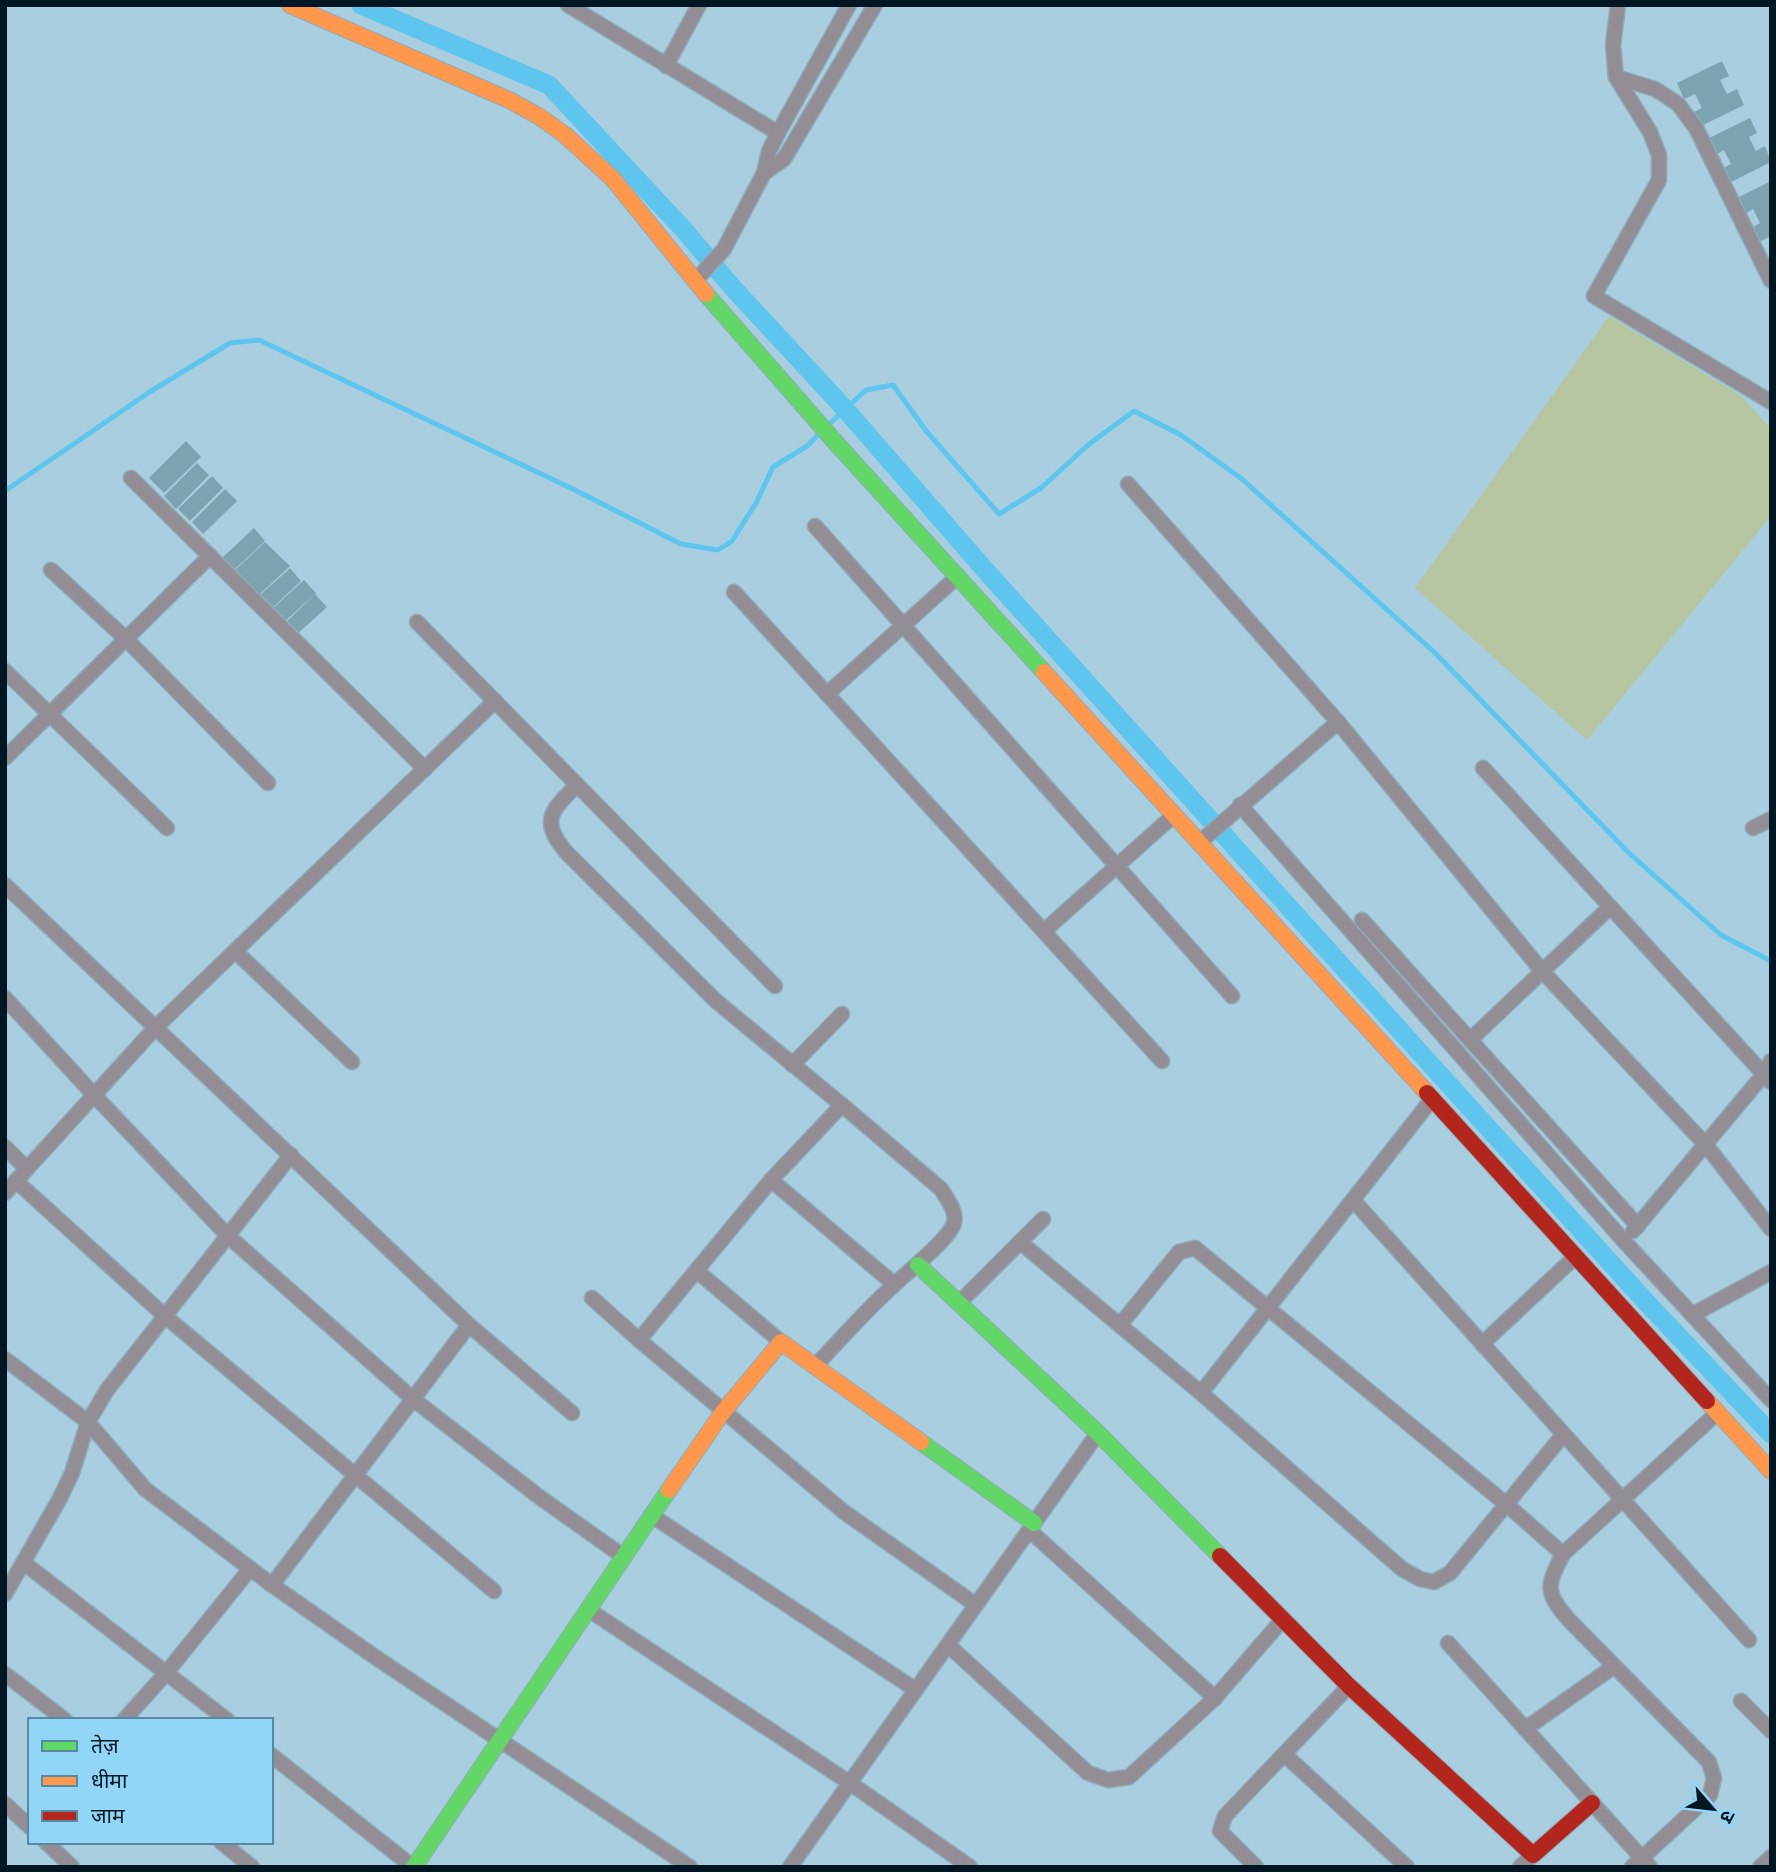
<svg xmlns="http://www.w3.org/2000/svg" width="1776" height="1872" font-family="Figtree,'Noto Sans Devanagari',sans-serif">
	<rect width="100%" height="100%" fill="#a8cee0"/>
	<path fill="#b5c6a0" d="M1609,316L1740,395L1771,429V516L1587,740L1415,588Z"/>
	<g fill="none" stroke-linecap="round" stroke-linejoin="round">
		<g stroke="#5ec5ef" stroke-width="5">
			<path d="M828,425L866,390L893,385L927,432L999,514L1041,488L1088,445L1134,411L1181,435L1242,479L1434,652L1629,853L1721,935L1771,961"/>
			<path d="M5,491L148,393L230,343L259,340L575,490L681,544L718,550L732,541L756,503L773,467L807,446L821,432"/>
		</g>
		<path stroke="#5ec5ef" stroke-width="19" d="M361,5L549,85L685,231L733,288L845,409L986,571L1442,1077L1647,1303L1771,1434"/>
	</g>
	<g fill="#7ba4b0">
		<path d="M1722,61L1729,76L1720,80L1727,94L1737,89L1744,105L1699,127L1692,113L1702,108L1695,94L1684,99L1677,83Z"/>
		<path d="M1750,118L1757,133L1749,137L1756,151L1765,146L1771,162L1727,184L1720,170L1731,164L1724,150L1713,156L1705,140Z"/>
		<path d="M1771,181V236L1757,243L1750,229L1760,223L1753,209L1743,215L1735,199Z"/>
		<path d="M186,441L201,457L164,493L149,478Z"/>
		<path d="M197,463L209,475L176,509L164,496Z"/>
		<path d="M212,476L223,488L190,521L178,509Z"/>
		<path d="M225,489L237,501L203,534L192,522Z"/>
		<path d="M254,528L265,541L234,570L222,558Z"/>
		<path d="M265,542L290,566L258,596L233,572Z"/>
		<path d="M290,568L301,581L270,610L258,597Z"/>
		<path d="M304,580L316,593L284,622L272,609Z"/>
		<path d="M315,594L327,607L295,636L284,624Z"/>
	</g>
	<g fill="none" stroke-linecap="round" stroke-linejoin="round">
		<defs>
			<g id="street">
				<path d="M568,5L778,133"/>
				<path d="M1618,5L1613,45L1616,77L1650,132L1659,155V180L1594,296L1771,402"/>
				<path d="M666,66L699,5"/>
				<path d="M1616,77L1655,89L1678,104L1696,128L1771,281"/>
				<path d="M764,173L784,159L875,5"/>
				<path d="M695,281L724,249L764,173L769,151L778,133L849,5"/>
				<path d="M131,478L425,769"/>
				<path d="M1128,484L1338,722L1542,971L1706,1145L1771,1229"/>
				<path d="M815,526L1232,996"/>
				<path d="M51,570L126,639L268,783"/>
				<path d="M734,592L1162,1061"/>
				<path d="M417,622L775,986"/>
				<path d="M5,671L167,828"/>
				<path d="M827,694L958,576"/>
				<path d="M5,758L210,556"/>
				<path d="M1483,768L1771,1082"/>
				<path d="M577,785C552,810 539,820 566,852L716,1001L842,1105"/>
				<path d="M1240,805L1623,1240L1771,1400"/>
				<path d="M1753,828L1771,819"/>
				<path d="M1200,842L1338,722"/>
				<path d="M5,885L469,1325"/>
				<path d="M1362,920L1638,1226"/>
				<path d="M1044,931L1174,815"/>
				<path d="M235,951L352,1062"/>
				<path d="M5,998L94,1095L228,1236L413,1399L538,1496L624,1557"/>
				<path d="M1470,1040L1609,908"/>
				<path d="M792,1065L842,1014"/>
				<path d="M5,1147L27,1169"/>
				<path d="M771,1180L894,1284"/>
				<path d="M16,1181L166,1317L494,1591"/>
				<path d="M5,1193L156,1027L495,701"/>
				<path d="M1353,1200L1749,1640"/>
				<path d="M1633,1231L1764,1074L1771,1061"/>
				<path d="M1020,1242L1201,1393L1402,1569L1420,1579L1434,1582L1450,1573L1563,1435"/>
				<path d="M697,1271L781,1342"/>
				<path d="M592,1298L639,1340L844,1512L976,1605"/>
				<path d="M959,1303L1043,1219"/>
				<path d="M1692,1315L1771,1272"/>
				<path d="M1120,1325L1179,1252L1195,1248L1506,1504L1563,1554"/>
				<path d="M639,1340L771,1180L842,1105L941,1189C947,1199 957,1211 954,1223C949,1240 907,1272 894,1285C866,1310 841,1339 815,1366"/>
				<path d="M1482,1344L1575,1257"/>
				<path d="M5,1359L88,1422L145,1489L272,1585L378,1659L690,1867"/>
				<path d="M1201,1393L1432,1099"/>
				<path d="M651,1515L916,1690"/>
				<path d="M1029,1530L1215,1698"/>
				<path d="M24,1563L227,1720"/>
				<path d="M272,1585L469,1325L572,1413"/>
				<path d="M5,1594L59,1500L72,1473L88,1422L107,1390L291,1155"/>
				<path d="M589,1610L850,1783L970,1867"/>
				<path d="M1448,1643L1650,1867"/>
				<path d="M948,1645L1088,1773L1108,1780L1129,1777L1215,1698L1283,1619"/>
				<path d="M5,1674L65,1720"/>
				<path d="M1741,1701L1771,1731"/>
				<path d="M124,1720L167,1672L250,1569"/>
				<path d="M1525,1729L1613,1667"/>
				<path d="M1284,1754L1407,1867"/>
				<path d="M271,1755L413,1867"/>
				<path d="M5,1804L30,1827"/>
				<path d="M46,1842L72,1867"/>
				<path d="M221,1842L252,1867"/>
				<path d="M790,1867L1098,1433"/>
				<path d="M1256,1867L1220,1831L1225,1816L1349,1686"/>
				<path d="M1520,1867L1533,1855"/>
				<path d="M1632,1867L1710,1795L1714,1778L1709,1762L1569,1620C1545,1592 1546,1587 1563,1554L1717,1413"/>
				<path d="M1760,1867L1771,1857"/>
			</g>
			<g id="fast">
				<path d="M706,294L836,443L1044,672"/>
				<path d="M918,1265L1098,1433L1220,1556"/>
				<path d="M921,1442L1034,1523"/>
				<path d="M414,1867L669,1490"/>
			</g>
			<g id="slow">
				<path d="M290,5L509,100L540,117L565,135L613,179L706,294"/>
				<path d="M1044,672L1427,1093"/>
				<path d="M1707,1401L1771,1471"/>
				<path d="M669,1490L723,1412L781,1342L921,1442"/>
			</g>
			<g id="jam">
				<path d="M1427,1093L1707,1401"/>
				<path d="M1220,1556L1349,1686L1533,1855L1592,1803"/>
			</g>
		</defs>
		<use href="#street" stroke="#8fabb9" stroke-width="17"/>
		<use href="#fast" stroke="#8fabb9" stroke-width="18"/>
		<use href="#slow" stroke="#8fabb9" stroke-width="18"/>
		<use href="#jam" stroke="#8fabb9" stroke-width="18"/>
		<use href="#street" stroke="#938d95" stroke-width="14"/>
		<use href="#fast" stroke="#63d668" stroke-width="16"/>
		<use href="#slow" stroke="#ff974d" stroke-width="16"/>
		<use href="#jam" stroke="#b3261e" stroke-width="16"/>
	</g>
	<rect width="1776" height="1872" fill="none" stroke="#001723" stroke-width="14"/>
	<rect x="28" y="1718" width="245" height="126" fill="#91d6f7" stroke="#578aa2" stroke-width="2"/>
	<rect x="42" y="1741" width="35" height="10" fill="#63d668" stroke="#578aa2" stroke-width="2"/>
	<text x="91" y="1753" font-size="21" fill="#001723">तेज़</text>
	<rect x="42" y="1776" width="35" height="10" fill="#ff974d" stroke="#578aa2" stroke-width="2"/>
	<text x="91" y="1788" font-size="21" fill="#001723">धीमा</text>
	<rect x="42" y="1811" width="35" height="10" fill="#b3261e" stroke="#578aa2" stroke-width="2"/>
	<text x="91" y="1823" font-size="21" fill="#001723">जाम</text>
	<g transform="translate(1713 1809) rotate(118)" stroke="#91d6f7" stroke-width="5" paint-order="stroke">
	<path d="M0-5L12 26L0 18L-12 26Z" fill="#001723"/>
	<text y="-10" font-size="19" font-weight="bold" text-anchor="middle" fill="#001723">उ</text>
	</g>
</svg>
